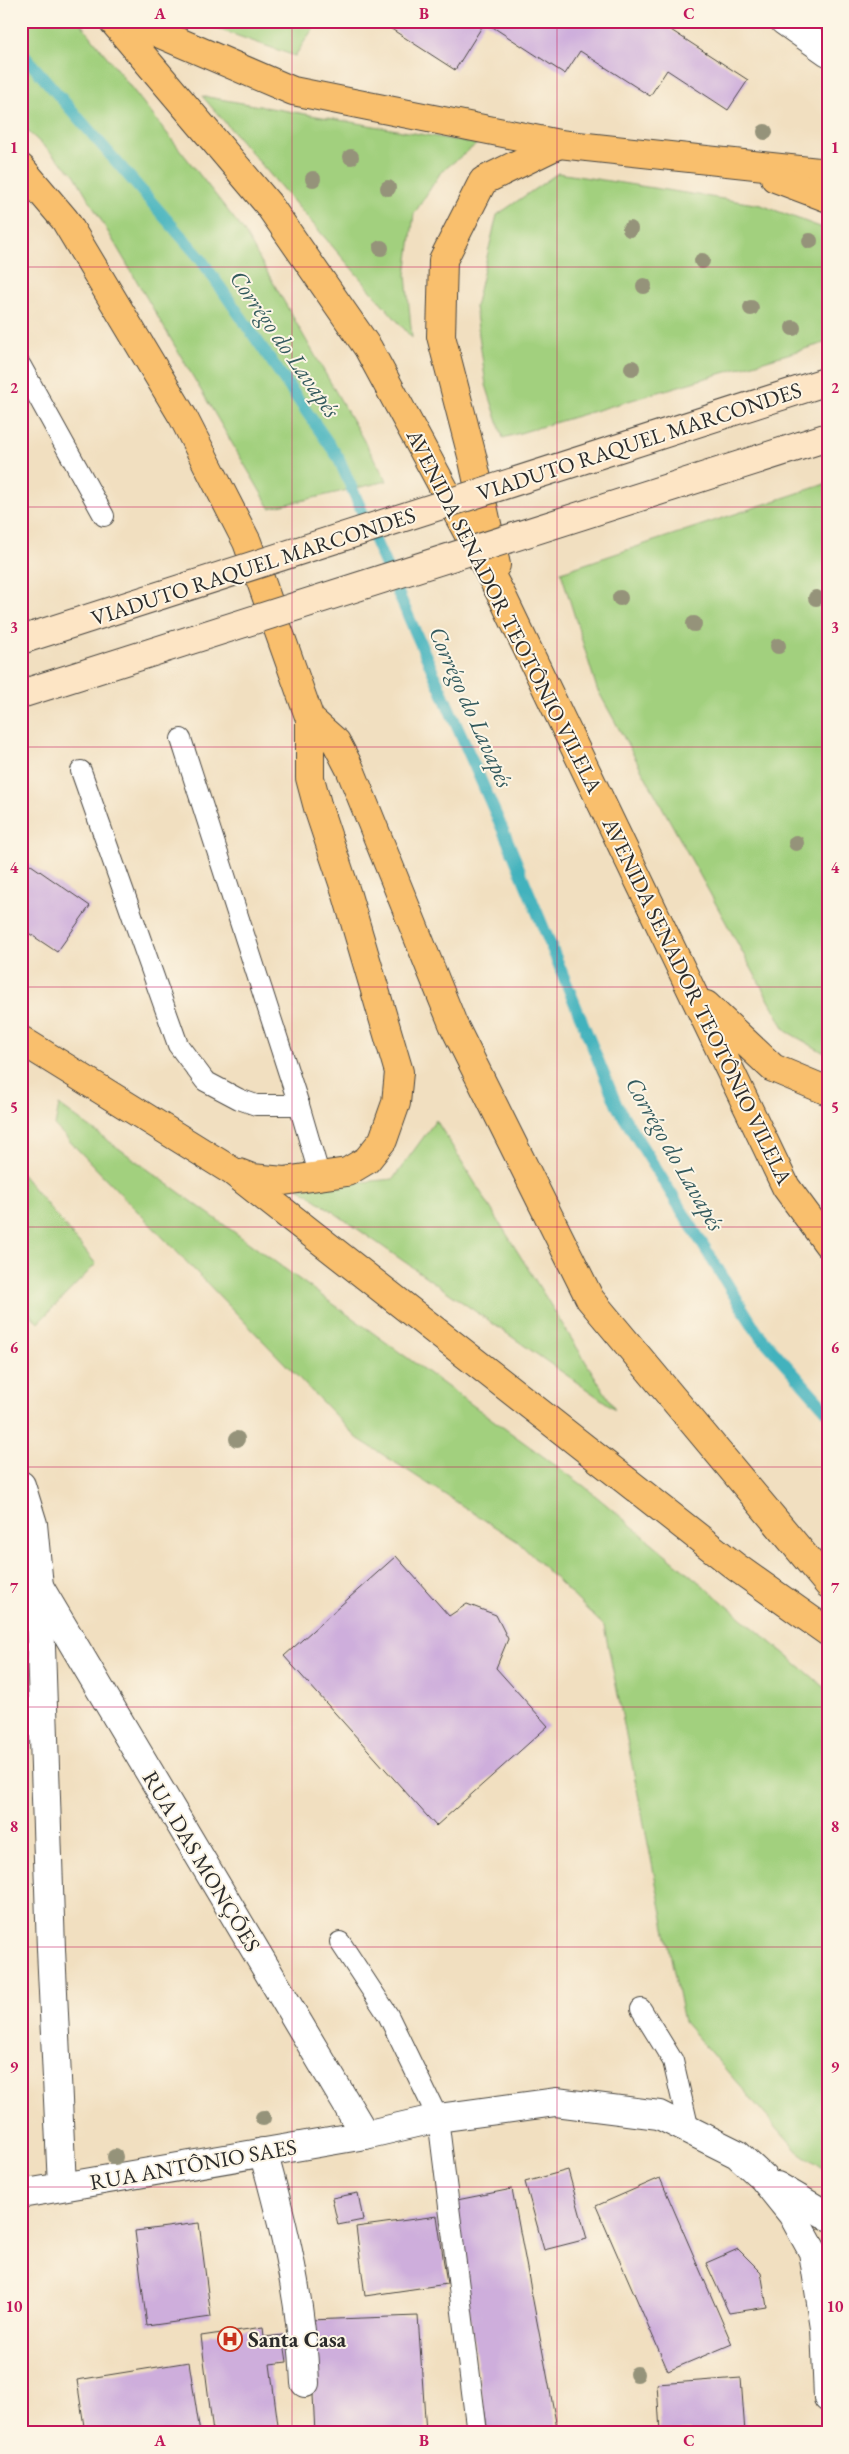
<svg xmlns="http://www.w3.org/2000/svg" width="849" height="2454" font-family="'EB Garamond',serif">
	<rect width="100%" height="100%" fill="#fcf5e5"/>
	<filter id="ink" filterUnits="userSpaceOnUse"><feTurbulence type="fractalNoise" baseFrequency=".02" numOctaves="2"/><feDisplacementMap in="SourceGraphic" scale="10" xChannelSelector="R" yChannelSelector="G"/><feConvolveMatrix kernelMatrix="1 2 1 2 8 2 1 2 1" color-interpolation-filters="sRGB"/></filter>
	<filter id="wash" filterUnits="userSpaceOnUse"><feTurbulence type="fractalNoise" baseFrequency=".0096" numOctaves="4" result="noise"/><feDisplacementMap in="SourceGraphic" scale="20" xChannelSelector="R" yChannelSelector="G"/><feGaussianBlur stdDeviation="1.12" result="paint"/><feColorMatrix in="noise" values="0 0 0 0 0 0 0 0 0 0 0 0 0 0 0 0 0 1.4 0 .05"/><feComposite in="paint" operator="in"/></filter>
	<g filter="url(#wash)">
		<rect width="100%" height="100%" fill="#f1dfc0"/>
		<g fill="#a2d07e" stroke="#667e54">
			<path d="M21,21H77L82,25L243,230L387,481L270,508L74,174L21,125Z"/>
			<path d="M195,21H318L295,56Z"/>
			<path d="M202,96L477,144L441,172L414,214L406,275L412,338Z"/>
			<path d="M558,173L761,205L828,230V342L503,438L486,385L475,307L497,215Z"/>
			<path d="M828,483V1055L786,1031L597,689L561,572Z"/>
			<path d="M59,1105L584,1486L828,1690V2172L795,2149L684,2022L604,1626L517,1541L357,1438L55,1126Z"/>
			<path d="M436,1120L615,1409L299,1188L393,1179Z"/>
			<path d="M21,1173L96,1264L38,1323L21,1303Z"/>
		</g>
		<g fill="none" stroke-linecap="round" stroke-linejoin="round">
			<path stroke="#43b2bd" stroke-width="12" d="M21,52L200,258L338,457L509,844L617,1106L757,1332L828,1412"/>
		</g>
		<g id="blocks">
			<g fill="#ceaedc">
				<path d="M379,21H657L748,80L728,110L667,70L650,96L580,51L565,74L485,22L455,70Z"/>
				<path d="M21,858L90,906L57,952L21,928Z"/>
				<path d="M396,1556L449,1616L467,1604L496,1615L508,1639L496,1668L548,1726L436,1826L284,1656Z"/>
				<path d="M568,2170L587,2239L544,2250L525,2182Z"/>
				<path d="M660,2178L732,2344L668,2371L596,2206Z"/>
				<path d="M512,2189L558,2433H488L452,2201Z"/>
				<path d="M358,2193L363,2220L338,2225L332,2198Z"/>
				<path d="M437,2216L447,2284L365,2296L356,2227Z"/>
				<path d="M199,2223L211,2317L147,2326L135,2231Z"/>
				<path d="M738,2249L761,2272L767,2307L729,2313L706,2263Z"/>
				<path d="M418,2316L426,2433H315L309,2320Z"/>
				<path d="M263,2327L264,2337L283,2335L287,2362L270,2364L279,2433H213L201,2336Z"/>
				<path d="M189,2362L200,2433H85L77,2380Z"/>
				<path d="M741,2378L745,2433H691L690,2430L660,2432L657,2384Z"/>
			</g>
		</g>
	</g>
	<g filter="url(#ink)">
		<use href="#blocks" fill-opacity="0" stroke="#494641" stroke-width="1"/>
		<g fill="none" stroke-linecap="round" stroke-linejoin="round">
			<defs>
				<g id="lane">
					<path d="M21,366L104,516"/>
					<path d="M181,739L299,1105L320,1177"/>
					<path d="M81,771L178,1045L205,1081L239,1099L256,1105H299"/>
					<path d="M340,1942L388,2015L438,2118L477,2433"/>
					<path d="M641,2009L673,2061L689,2130"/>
				</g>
				<g id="street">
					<path d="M784,21L828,52"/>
					<path d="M21,1485L33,1524L39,1586L51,1949L62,2186"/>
					<path d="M40,1588L365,2135"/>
					<path d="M263,2152C285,2229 302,2303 305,2383"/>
					<path d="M777,2186L828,2216"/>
					<path d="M21,2194L365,2135L438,2118L556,2102L659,2115L737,2154L763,2178L792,2214L813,2252L825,2328L828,2398"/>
				</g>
				<g id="highway">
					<path d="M113,21L268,204L368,348L503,598L786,1187L828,1244"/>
					<path d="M130,21L293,91L559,144L828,173"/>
					<path d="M21,168L65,220L183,417L247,542L310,719L336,742L350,769L453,1024L590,1299L828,1584"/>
					<path d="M775,178L828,198"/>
					<path d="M496,565L472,456L441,336L443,260L483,181L559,144"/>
					<path d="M706,1005L773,1068L828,1091"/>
					<path d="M21,1040L232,1171L736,1567L828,1632"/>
					<path d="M239,1173L252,1178L284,1181L347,1172L367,1160L383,1140L396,1103L399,1072L347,895L318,808L310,778V719"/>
				</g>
			</defs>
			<use href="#lane" stroke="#494641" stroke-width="22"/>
			<use href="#street" stroke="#494641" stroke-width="30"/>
			<use href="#highway" stroke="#494641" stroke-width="30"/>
			<use href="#lane" stroke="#fff" stroke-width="20"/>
			<use href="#street" stroke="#fff" stroke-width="28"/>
			<use href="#highway" stroke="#f9bf6d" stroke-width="28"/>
			<defs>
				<g id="secondary-bridge">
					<path d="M21,640L828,381"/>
					<path d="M21,694L828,437"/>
				</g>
			</defs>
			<use href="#secondary-bridge" stroke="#494641" stroke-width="30" stroke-linecap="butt"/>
			<use href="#secondary-bridge" stroke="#fde5c5" stroke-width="28"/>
		</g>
		<g fill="#95937a">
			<circle cx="765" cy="132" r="8"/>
			<circle cx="351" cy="157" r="8"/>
			<circle cx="313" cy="179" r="8"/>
			<circle cx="388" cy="188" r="8"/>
			<circle cx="630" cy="229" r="8"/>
			<circle cx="810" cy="241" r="8"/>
			<circle cx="381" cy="248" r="8"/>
			<circle cx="702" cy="261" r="8"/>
			<circle cx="644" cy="286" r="8"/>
			<circle cx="751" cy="308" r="8"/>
			<circle cx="793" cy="328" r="8"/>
			<circle cx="632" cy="368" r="8"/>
			<circle cx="620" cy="598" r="8"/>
			<circle cx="816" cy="598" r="8"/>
			<circle cx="694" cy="624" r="8"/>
			<circle cx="778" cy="646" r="8"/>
			<circle cx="796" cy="843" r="8"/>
			<circle cx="237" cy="1439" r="8"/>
			<circle cx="263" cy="2118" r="8"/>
			<circle cx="115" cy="2157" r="8"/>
			<circle cx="637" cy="2374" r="8"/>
		</g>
	</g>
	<path fill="none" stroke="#c2185b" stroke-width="1" stroke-opacity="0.55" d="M292,21V2433M557,21V2433M21,267H828M21,507H828M21,747H828M21,987H828M21,1227H828M21,1467H828M21,1707H828M21,1947H828M21,2187H828"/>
	<defs>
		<symbol id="hospital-ring" viewBox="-11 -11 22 22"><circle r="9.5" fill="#fcf5e5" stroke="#c8321e" stroke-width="1.5"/><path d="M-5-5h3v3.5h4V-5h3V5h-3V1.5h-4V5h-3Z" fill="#c8321e"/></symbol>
	</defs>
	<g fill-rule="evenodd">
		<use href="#hospital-ring" x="216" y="2325" width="28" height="28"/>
	</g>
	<g text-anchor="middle" stroke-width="4" stroke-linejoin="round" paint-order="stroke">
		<g font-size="22" fill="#2b2b2b" stroke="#fcf5e5">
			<text transform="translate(639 441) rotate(-18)" y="8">VIADUTO RAQUEL MARCONDES</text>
			<text transform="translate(253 566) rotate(-18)" y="8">VIADUTO RAQUEL MARCONDES</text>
			<text transform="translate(505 611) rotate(63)" y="8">AVENIDA SENADOR TEOTÔNIO VILELA</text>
			<text transform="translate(698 1001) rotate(64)" y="8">AVENIDA SENADOR TEOTÔNIO VILELA</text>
			<text transform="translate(202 1861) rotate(59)" y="8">RUA DAS MONÇÕES</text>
			<text transform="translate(193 2164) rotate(-10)" y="8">RUA ANTÔNIO SAES</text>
		</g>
		<g font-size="22" font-weight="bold" fill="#2b2b2b" stroke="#fcf5e5" text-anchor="start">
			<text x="248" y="2347">Santa Casa</text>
		</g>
		<g font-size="24" font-style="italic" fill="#335a5e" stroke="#fcf5e5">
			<text transform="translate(285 344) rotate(55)" y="8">Corrégo do Lavapés</text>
			<text transform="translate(471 707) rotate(66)" y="8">Corrégo do Lavapés</text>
			<text transform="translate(675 1154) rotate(60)" y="8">Corrégo do Lavapés</text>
		</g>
	</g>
	<rect width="849" height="2454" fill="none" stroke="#fcf5e5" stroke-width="55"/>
	<rect x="28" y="28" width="794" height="2398" fill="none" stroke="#c2185b" stroke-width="2"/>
	<g font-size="16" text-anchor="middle" font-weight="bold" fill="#c2185b">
		<text x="160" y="19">A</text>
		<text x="424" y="19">B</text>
		<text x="689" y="19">C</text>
		<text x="14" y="153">1</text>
		<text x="835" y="153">1</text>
		<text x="14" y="393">2</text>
		<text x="835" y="393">2</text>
		<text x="14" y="633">3</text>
		<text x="835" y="633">3</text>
		<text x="14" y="873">4</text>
		<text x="835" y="873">4</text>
		<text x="14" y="1113">5</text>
		<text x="835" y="1113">5</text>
		<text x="14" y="1353">6</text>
		<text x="835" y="1353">6</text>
		<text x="14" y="1593">7</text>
		<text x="835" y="1593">7</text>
		<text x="14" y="1832">8</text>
		<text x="835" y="1832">8</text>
		<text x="14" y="2072">9</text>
		<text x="835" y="2072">9</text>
		<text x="14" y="2312">10</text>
		<text x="835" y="2312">10</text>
		<text x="160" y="2446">A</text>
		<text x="424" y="2446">B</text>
		<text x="689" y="2446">C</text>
	</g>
</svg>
